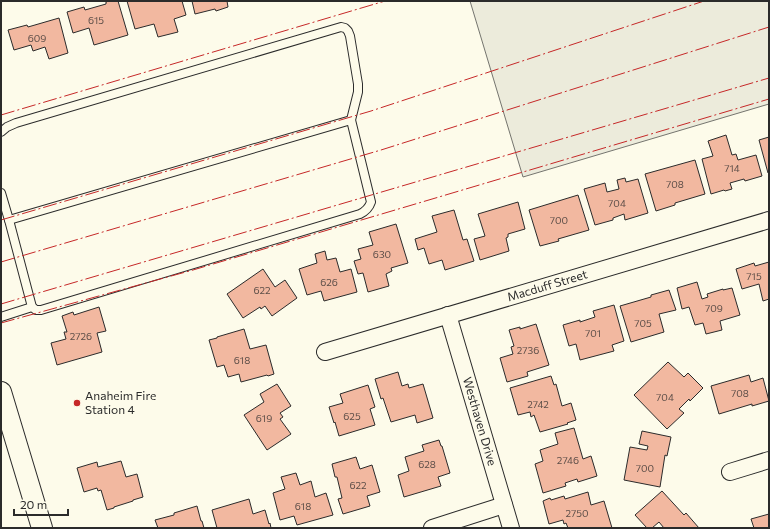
<svg xmlns="http://www.w3.org/2000/svg" width="770" height="529" font-family="Commissioner,sans-serif">
	<rect width="100%" height="100%" fill="#fdfbea"/>
	<path fill="#ecebdb" stroke="#74746e" d="M470,1H769V104L523,177Z"/>
	<g fill="#f2b8a0" stroke="#2b2b2b">
		<path d="M109,1H118L128,35L94,45L89,28L73,33L67,12L84,7L85,10L106,4V2Z"/>
		<path d="M127,1H182L186,15L174,19L178,32L158,37L154,24L135,29Z"/>
		<path d="M192,1H227L228,7L216,11L215,9L195,14Z"/>
		<path d="M59,18L68,53L49,59L45,47L33,51L31,45L14,50L8,30L27,25L28,27Z"/>
		<path d="M726,135L732,155L736,154L738,160L756,155L762,176L745,181L744,179L730,183L732,189L725,191L724,190L711,194L702,159L713,156L708,141Z"/>
		<path d="M769,137V173H768L759,140Z"/>
		<path d="M695,160L705,194L675,203V205L656,211L645,174Z"/>
		<path d="M625,178L626,182L638,179L648,213L625,220L624,214L613,218V220L595,225L584,189L605,183L607,192L619,189L617,180Z"/>
		<path d="M578,195L589,230L558,239L559,241L540,246L529,210Z"/>
		<path d="M518,202L525,229L508,234V237L506,238L509,251L480,260L474,239L485,236L478,214Z"/>
		<path d="M454,210L463,240L467,239L474,261L445,270L442,260L429,264L424,248L418,250L415,239L437,232L432,216Z"/>
		<path d="M396,224L408,263L391,268L392,271L386,274L389,286L368,292L363,273L358,274L354,261L361,259L358,249L373,245L369,232Z"/>
		<path d="M325,251L327,260L336,258L340,272L351,269L357,292L324,301L321,291L307,295L299,269L317,263L315,254Z"/>
		<path d="M769,262V299L763,301L759,284L742,289L736,269L754,263L755,266Z"/>
		<path d="M263,269L275,287L285,280L297,298L272,316L265,306L261,309L260,307L243,318L227,294Z"/>
		<path d="M697,282L702,299L708,297L707,294L723,289V290L732,288L740,315L720,321L722,330L706,334L703,323L695,325L689,307L682,309L677,288Z"/>
		<path d="M669,290L676,310L659,314L664,332L631,342L620,306L651,297V295Z"/>
		<path d="M614,305L624,341L612,345L614,351L580,360L576,344L569,346L563,325L580,320V322L595,317L593,311Z"/>
		<path d="M99,307L106,331L97,333L102,352L57,365L51,343L66,339L64,332H67L62,316L73,312L74,315Z"/>
		<path d="M536,324L549,365L527,372L528,376L507,382L500,358L513,354L511,347L514,346L509,330L520,327V329Z"/>
		<path d="M244,329L250,349L266,345L274,374L268,376L267,375L241,382L239,374L228,377L224,365L217,367L209,340L217,338V337Z"/>
		<path d="M668,362L684,377L688,373L703,388L690,401L689,399L679,409L684,413L667,429L634,395Z"/>
		<path d="M398,372L402,386L408,384L409,388L423,384L433,418L417,423L415,415L391,422L383,398L381,399L375,379Z"/>
		<path d="M749,375L751,382L763,378L769,401L752,406V404L719,414L711,386Z"/>
		<path d="M551,376L554,385L556,384L562,406L571,403L576,420L567,423L568,424L540,432L534,415L531,417L530,412L518,415L510,388Z"/>
		<path d="M277,384L291,406L280,413L283,417L280,419L291,434L267,450L244,415L264,402L260,394Z"/>
		<path d="M368,385L375,407L370,409L375,425L339,436L335,422L334,423L329,407L343,403L340,394Z"/>
		<path d="M574,428L583,459L591,456L597,476L578,482L577,479L565,483L566,486L543,493L535,464L543,461L540,450L558,444L555,433Z"/>
		<path d="M642,431L671,437L667,456L665,455L660,487L624,480L630,447L647,450L648,446L639,444Z"/>
		<path d="M439,440L441,446H442L450,473L438,477L441,486L404,497L398,475L409,471L405,457L424,451L422,445Z"/>
		<path d="M356,457L360,469L372,465L380,492L367,496L370,506L343,514L338,499L342,498L337,477H335L332,464Z"/>
		<path d="M121,461L126,477L137,474L143,497L133,500V501L114,507V508L107,510L101,490L98,491L97,488L84,492L77,468L97,462L98,467Z"/>
		<path d="M296,473L300,485L311,481L315,497L326,493L333,515L297,525L294,516L280,520L273,493L285,489L281,477Z"/>
		<path d="M662,491L684,515L686,513L699,528H664L659,522L652,528H647L635,515Z"/>
		<path d="M588,492L591,505L604,501L612,528H568L566,523L564,524L563,520L549,524L543,501L550,498L551,500L564,496L565,499Z"/>
		<path d="M249,499L253,514L265,510L269,524L270,523L271,528H217L212,510Z"/>
		<path d="M197,506L201,521H202L204,528H158L155,520L174,515V513Z"/>
		<path d="M769,514V528H754L751,519Z"/>
	</g>
	<g fill="none" stroke-linecap="round" stroke-linejoin="round">
		<defs>
			<g id="service">
				<path d="M1,132L7,127L16,123L341,27L345,28L348,31L350,36L358,84V92L351,120L371,202C369,208 366,211 360,214L41,310H36L32,307L1,317"/>
				<path d="M1,193L9,220L32,307"/>
				<path d="M9,220L351,120"/>
			</g>
			<g id="minor">
				<path id="s1" d="M448,315L511,528"/>
				<path id="s2" d="M325,352L769,220"/>
				<path d="M730,472L769,460"/>
				<path d="M432,528L504,505"/>
			</g>
			<path id="tertiary" d="M1,392L42,528"/>
		</defs>
		<use href="#service" stroke="#2b2b2b" stroke-width="10"/>
		<use href="#minor" stroke="#2b2b2b" stroke-width="18"/>
		<use href="#tertiary" stroke="#2b2b2b" stroke-width="22"/>
		<use href="#service" stroke="#fdfbea" stroke-width="8"/>
		<use href="#minor" stroke="#fdfbea" stroke-width="16"/>
		<use href="#tertiary" stroke="#fdfbea" stroke-width="20"/>
		<g stroke="#c62828" stroke-width="1" stroke-dasharray="14 3 2 3" stroke-linecap="butt">
			<path d="M1,115L385,1"/>
			<path d="M1,220L371,111L704,1"/>
			<path d="M1,262L381,150L769,27"/>
			<path d="M1,304L769,78"/>
			<path d="M1,323L193,270L769,99"/>
		</g>
	</g>
	<circle fill="#c62828" stroke="#fdfbea" stroke-width="1.5" cx="77" cy="403" r="4"/>
	<g text-anchor="middle" stroke-width="3" stroke-linejoin="round" paint-order="stroke">
		<g font-size="10" fill="#5d4e48">
			<text x="96" y="24">615</text>
			<text x="37" y="42">609</text>
			<text x="732" y="172">714</text>
			<text x="675" y="188">708</text>
			<text x="617" y="207">704</text>
			<text x="559" y="224">700</text>
			<text x="382" y="258">630</text>
			<text x="754" y="280">715</text>
			<text x="329" y="286">626</text>
			<text x="262" y="294">622</text>
			<text x="714" y="312">709</text>
			<text x="643" y="327">705</text>
			<text x="593" y="337">701</text>
			<text x="81" y="340">2726</text>
			<text x="528" y="354">2736</text>
			<text x="242" y="364">618</text>
			<text x="740" y="397">708</text>
			<text x="665" y="401">704</text>
			<text x="538" y="408">2742</text>
			<text x="352" y="420">625</text>
			<text x="264" y="422">619</text>
			<text x="568" y="464">2746</text>
			<text x="427" y="468">628</text>
			<text x="645" y="472">700</text>
			<text x="358" y="489">622</text>
			<text x="303" y="510">618</text>
			<text x="577" y="517">2750</text>
		</g>
		<g font-size="12" fill="#2b2b2b" stroke="#fdfbea">
			<text dy="4" stroke="none"><textPath href="#s2" startOffset="232">Macduff Street</textPath></text>
			<text dy="4" stroke="none"><textPath href="#s1" startOffset="111">Westhaven Drive</textPath></text>
		</g>
		<g font-size="12" fill="#2b2b2b" stroke="#fdfbea" text-anchor="start">
			<text x="85" y="400">Anaheim Fire<tspan x="85" dy="14">Station 4</tspan></text>
		</g>
	</g>
	<rect width="770" height="529" fill="none" stroke="#2b2b2b" stroke-width="4"/>
	<path d="M14 509v6h54v-6" fill="none" stroke="#2b2b2b" stroke-width="2"/>
	<text x="20" y="509" font-size="12" fill="#2b2b2b" stroke="#fdfbea" stroke-width="3" paint-order="stroke">20 m</text>
</svg>
